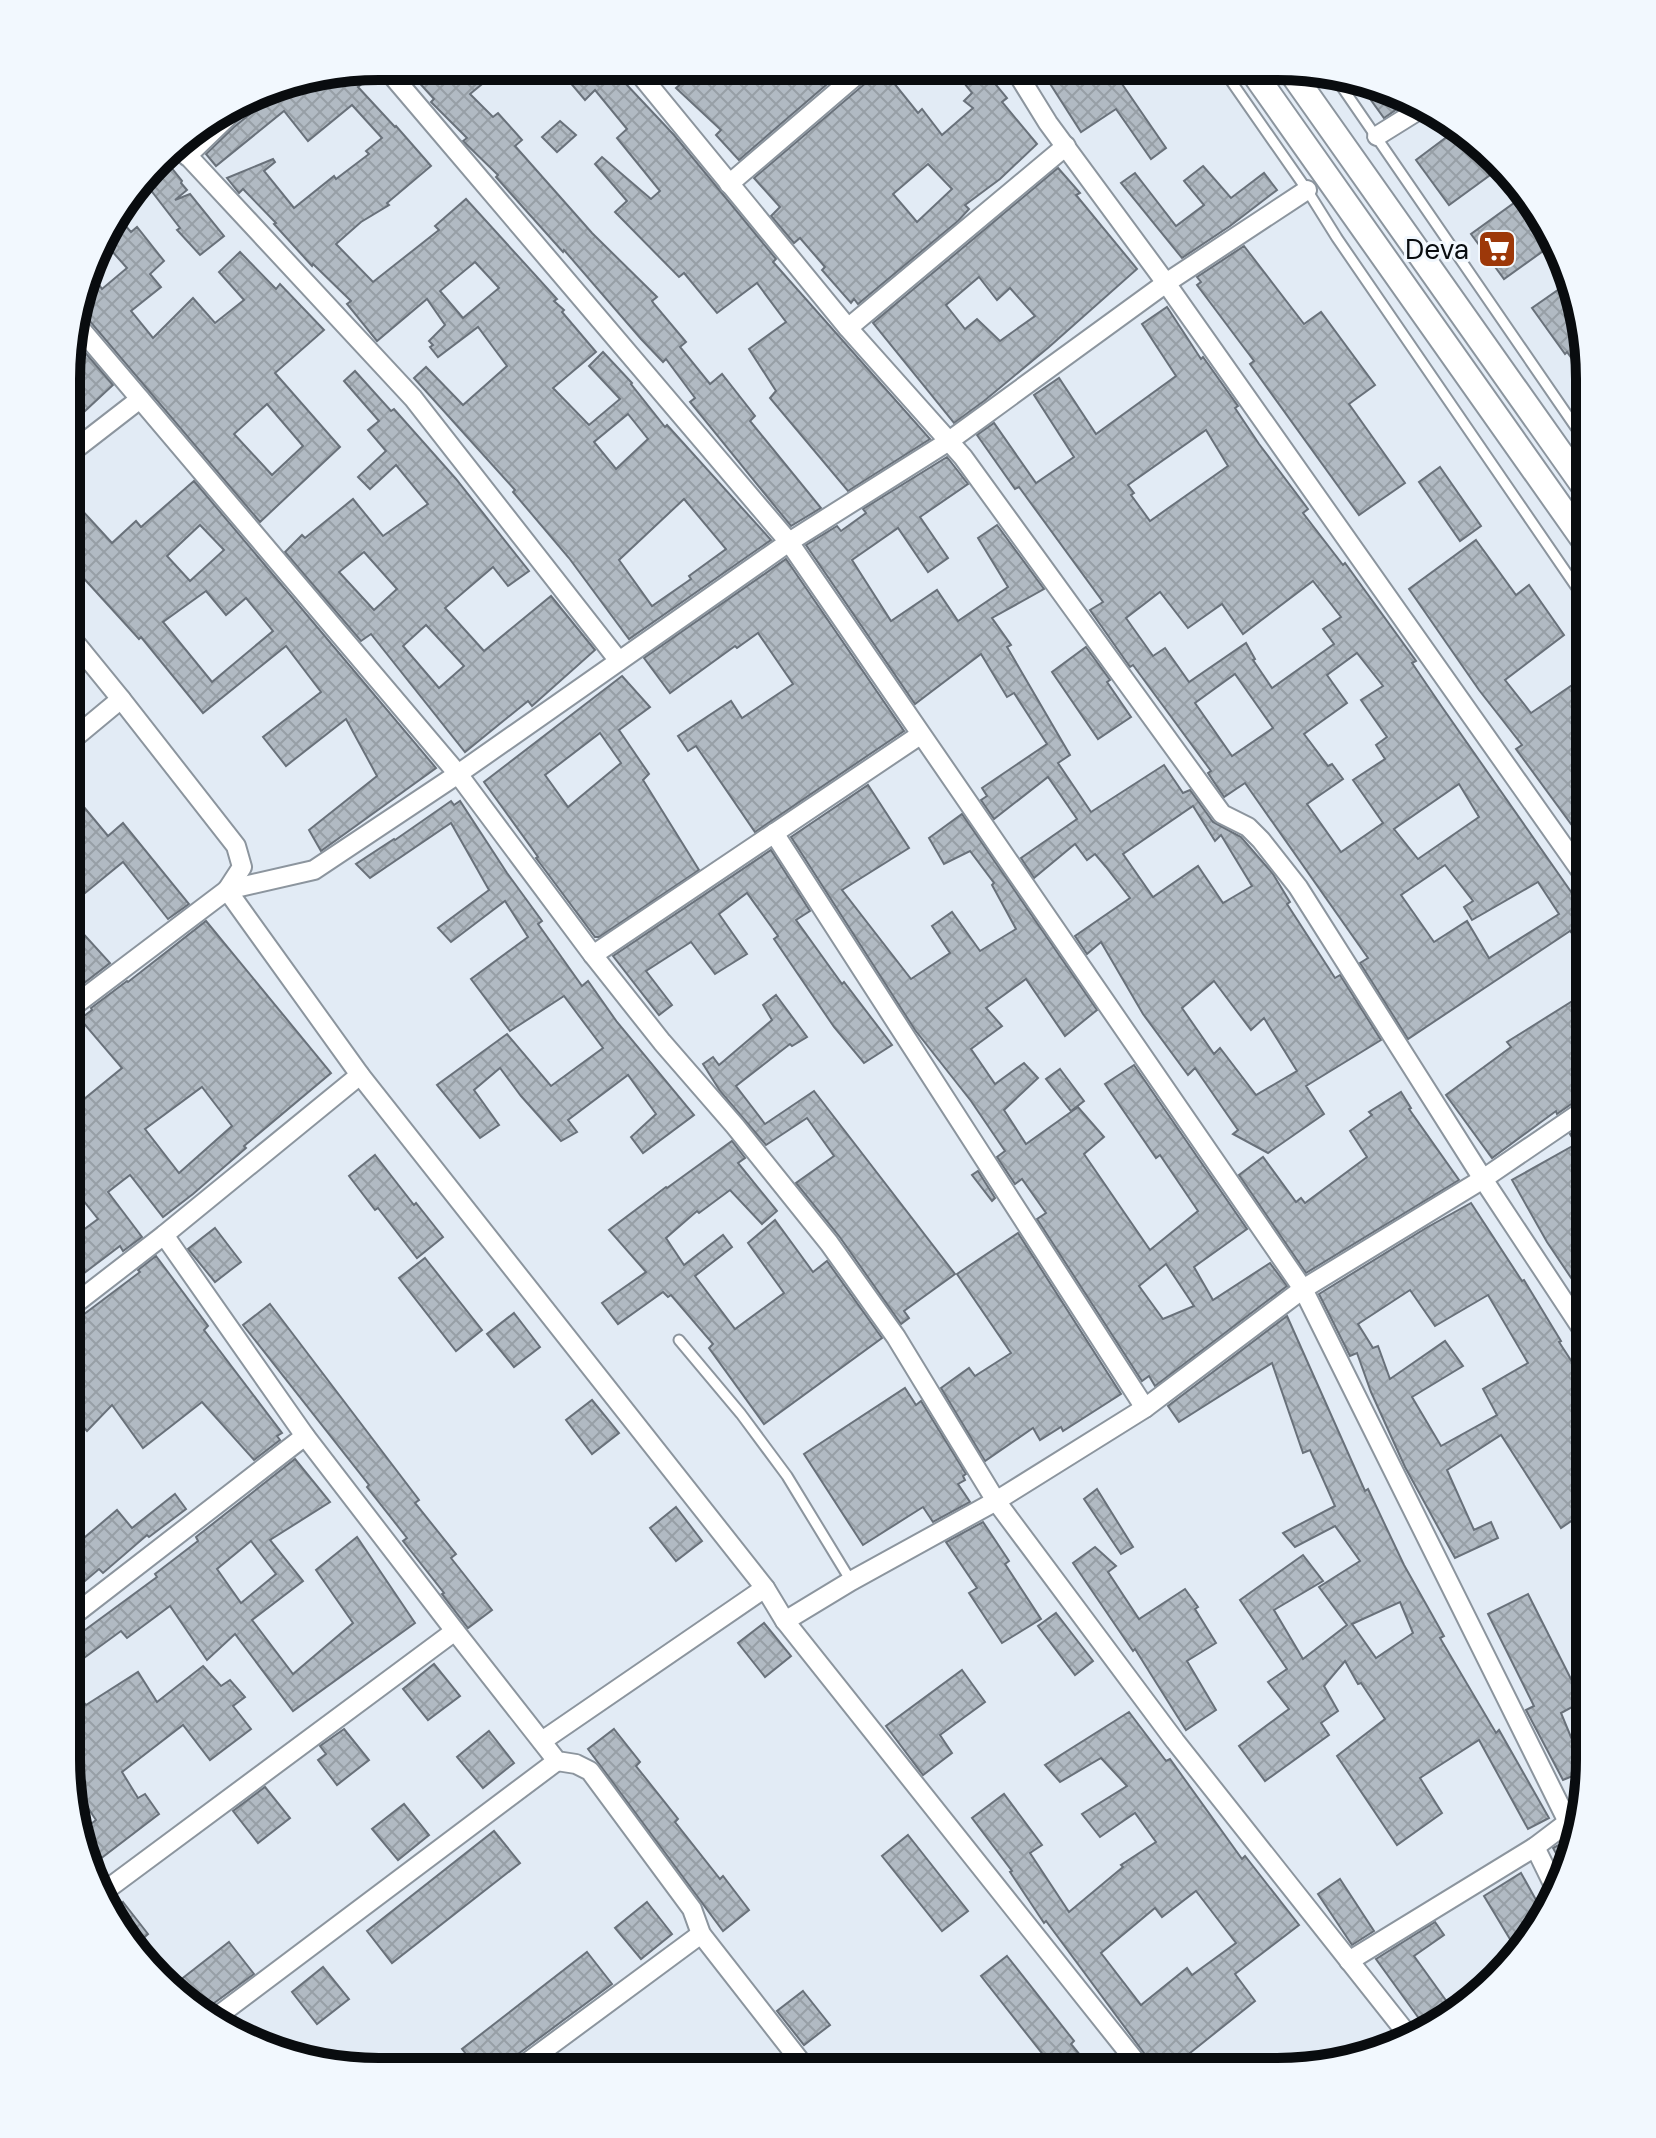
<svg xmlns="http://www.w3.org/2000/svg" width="1656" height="2138" font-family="'DM Sans',sans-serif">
	<defs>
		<pattern id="building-cross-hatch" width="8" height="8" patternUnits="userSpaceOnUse" patternTransform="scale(2)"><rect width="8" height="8" fill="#b1bac3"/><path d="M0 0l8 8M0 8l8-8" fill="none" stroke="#979fa6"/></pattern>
	</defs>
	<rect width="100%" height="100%" fill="#e2ebf5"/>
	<g fill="url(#building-cross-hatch)" stroke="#69717a" stroke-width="2" fill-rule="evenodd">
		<path d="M404,66H442L454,79L469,66H504L470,94L493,117L498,113L522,140L515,146L592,233L657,297L652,301L654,304L686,342L680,347L710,384L722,374L755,416L750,421L821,508L791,526L690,402L695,398L666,359L663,362L641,339L564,250L563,252L513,196L496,177L498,175L463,141L467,138L431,102L434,99Z"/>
		<path d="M557,67H610L674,135L776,259L773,262L930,439L848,491L770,398L776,391L749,349L786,322L757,283L717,313L684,273L679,277L615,212L627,201L595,164L602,157L651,199L660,191L617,138L627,129L595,90L585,100Z"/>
		<path d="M700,67H847L739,160L716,135L721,130L676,88Z"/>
		<path d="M878,67H881L918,113L922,109L942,135L973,108L964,101L972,93L952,68H982L1007,98L1002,102L1037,144L1000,179L965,205L969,209L958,221L858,304L854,299L851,303L822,270L825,267L800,238L794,243L771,216L780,207L754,178L874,76ZM928,164L952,189L917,222L893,194Z"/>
		<path d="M1040,68H1111L1166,148L1151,159L1116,109L1081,132Z"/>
		<path d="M351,71L363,83L358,87L395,127L396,126L431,166L387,203L389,205L361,222L336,244L373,282L439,230L435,226L466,199L557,299L554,301L564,310L562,312L596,352L553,388L589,425L620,399L589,366L603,352L632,383L631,384L665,427L667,425L771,540L629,639L569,558L513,492L515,490L414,378L426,367L463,405L507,366L478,327L438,357L430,347L433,345L429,341L445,325L427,299L377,341L347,304L351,301L313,264L312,266L274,224L276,223L243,189L239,193L227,178L273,159L275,162L264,171L294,208L334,176L336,179L369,154L366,151L382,138L352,105L308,141L284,111L216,166L206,154L234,127L291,81ZM475,262L499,288L463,318L440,291ZM628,414L648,439L616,469L594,442ZM684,499L726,549L689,576L691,579L652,606L619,560Z"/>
		<path d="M1360,85L1369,88L1407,102L1384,118Z"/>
		<path d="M560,121L576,135L557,152L542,137Z"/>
		<path d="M1460,127L1504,165L1449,205L1416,160Z"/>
		<path d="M162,156L182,181L181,183L187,190L175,200L190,194L224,236L200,255L177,230L180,228L143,180Z"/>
		<path d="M1203,166L1231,198L1264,173L1277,190L1230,226L1182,258L1121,183L1135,173L1176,226L1204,205L1184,181Z"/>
		<path d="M1058,168L1080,193L1076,195L1137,269L1049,347L984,401L954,423L873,323ZM979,277L997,300L1010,288L1035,316L1000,341L977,319L965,329L946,305Z"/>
		<path d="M1514,203L1546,249L1504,279L1471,234Z"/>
		<path d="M115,214L131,232L137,227L164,261L150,274L161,287L131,311L153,338L193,298L215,323L244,300L219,272L240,252L276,289L280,284L324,330L275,373L340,447L260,522L83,313L78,310L91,273L102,289L127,268L110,249L112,247L103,236L108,223ZM267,404L303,446L272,475L234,434Z"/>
		<path d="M1244,246L1304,324L1321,312L1375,385L1349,404L1405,483L1359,515L1250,364L1254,361L1197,285L1201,282L1197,277Z"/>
		<path d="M1568,283L1590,379V384L1567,352L1565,354L1532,308Z"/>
		<path d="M1167,307L1201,359L1203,357L1238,406L1235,408L1259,444L1308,509L1303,513L1343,565L1345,563L1416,661L1412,663L1442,707L1590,919V956L1570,931L1408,1039L1360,963L1368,958L1245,783L1224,797L1208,773L1211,771L1133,665L1130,667L1090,610L1103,602L1019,487L1015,489L977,435L994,423L1036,483L1074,457L1034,395L1059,378L1096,434L1176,376L1142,324ZM1206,430L1228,466L1150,521L1131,495L1134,493L1128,485ZM1313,581L1341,617L1323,629L1334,644L1272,688L1253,660L1255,659L1246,643L1189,682L1165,648L1153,656L1126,618L1160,592L1188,628L1222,604L1243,634ZM1357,653L1383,686L1361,700L1387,737L1376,745L1385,759L1353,780L1383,823L1341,852L1307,804L1343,779L1332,764L1328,766L1304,734L1347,703L1327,675ZM1235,674L1273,728L1232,756L1195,703ZM1459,784L1479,817L1418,859L1394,829ZM1445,865L1473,901L1464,907L1472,920L1538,882L1559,914L1489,958L1467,921L1434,942L1401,895Z"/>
		<path d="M70,335L113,385L69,426V338Z"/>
		<path d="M355,371L391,411L394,409L456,479L529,571L508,586L493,567L445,608L484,651L551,596L595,650L532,706L528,701L465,752L371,634L361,641L285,552L302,535L305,538L353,499L383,536L428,504L396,465L370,489L358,477L386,451L368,430L379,421L344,381ZM364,552L397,589L374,610L339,572ZM426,625L464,666L439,688L403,646Z"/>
		<path d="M947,457L968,484L920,517L948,558L928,572L898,528L852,560L891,621L937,590L958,621L1008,587L978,538L997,525L1044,589L992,618L1011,645L1007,647L1070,755L1058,763L1091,812L1164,765L1183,793L1190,790L1213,822L1241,837L1273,874L1290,902L1287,904L1335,978L1340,975L1381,1040L1306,1086L1324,1114L1268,1153L1233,1134L1238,1130L1195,1068L1188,1075L1143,1014L1101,942L1087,954L1075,936L1130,898L1106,867L1095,854L1087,860L1075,844L1034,878L1021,858L1077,819L1048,777L994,819L981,800L987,796L982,788L1047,744L1014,693L1007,697L981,654L915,704L806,545L837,526L841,531L866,513L863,509ZM1193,806L1215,841L1221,835L1252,886L1223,903L1198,866L1153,897L1123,854ZM1214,981L1251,1030L1264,1018L1297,1071L1256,1095L1220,1048L1214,1054L1182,1008Z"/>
		<path d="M1440,467L1481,526L1460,541L1419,482Z"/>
		<path d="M194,481L436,768L321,851L309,830L377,776L346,719L286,766L263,737L321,692L286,646L203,713L141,637L139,639L68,561V495L112,543L136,521L141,527ZM200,525L224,550L190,581L167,556ZM206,591L226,615L246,598L273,631L212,682L163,622Z"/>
		<path d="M1476,540L1516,595L1529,585L1564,635L1505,680L1531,713L1590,673V850L1516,749L1522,745L1479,690L1409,589Z"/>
		<path d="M786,559L904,731L755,832L696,746L688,751L678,736L731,701L742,718L793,684L758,633L737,648L735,646L670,693L644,658Z"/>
		<path d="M1086,647L1110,680L1107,682L1131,717L1098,739L1052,672Z"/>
		<path d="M622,676L650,707L619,730L649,774L643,780L699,870L599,937H595L539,862L536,858L538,857L484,782ZM600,733L621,763L568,807L545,775Z"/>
		<path d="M868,785L909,848L842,890L911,979L950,953L932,926L952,912L980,951L1016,929L992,885L994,883L970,851L944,864L929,838L962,814L1097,1010L1065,1036L1026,979L986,1008L1002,1026L971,1049L995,1084L1024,1063L1038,1078L1004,1110L1026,1144L1078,1107L1104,1137L1084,1154L1150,1250L1198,1211L1160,1155L1156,1158L1105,1084L1134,1065L1247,1229L1194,1267L1213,1300L1270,1263L1287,1286L1155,1386L1149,1376L1142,1381L1037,1219L1046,1213L1022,1179L1015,1184L997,1157L1005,1151L971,1101L915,1030L791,837ZM1166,1264L1194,1306L1163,1319L1139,1286Z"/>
		<path d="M68,788L108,836L123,823L189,904L168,919L123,862L68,907Z"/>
		<path d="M451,801L454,805L460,801L507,873L542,921L538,924L582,986L588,981L617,1022L694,1115L643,1153L631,1137L656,1114L628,1075L568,1120L577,1132L561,1141L521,1096L500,1068L474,1090L499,1125L480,1138L437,1085L507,1034L551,1086L603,1048L564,996L510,1031L471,979L528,937L505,901L451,942L438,928L489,890L451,823L370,878L356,864L394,839L395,840Z"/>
		<path d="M771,850L810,911L796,920L842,984L844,982L892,1045L864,1063L834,1027L774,939L778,936L747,893L719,914L747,954L715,974L691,942L646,971L672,1005L659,1015L613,956Z"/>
		<path d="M68,917L110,963L75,990L68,980Z"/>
		<path d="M206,921L331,1073L244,1146L246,1148L193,1194L163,1217L130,1175L108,1192L142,1237L123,1251L120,1246L67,1286V1242L98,1219L67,1180V1113L122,1068L80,1019L92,1010L91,1008L127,981L128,982ZM202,1087L232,1126L179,1173L145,1129Z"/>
		<path d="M1590,990V1094L1583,1096L1557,1114L1556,1111L1492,1158L1446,1095L1511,1047L1507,1042Z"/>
		<path d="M776,995L807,1037L792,1046L790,1044L736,1086L765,1124L814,1091L955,1274L904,1311L909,1318L901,1324L839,1236L796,1183L834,1156L807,1118L766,1145L720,1091L703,1064L713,1057L719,1065L772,1020L763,1005Z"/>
		<path d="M1060,1069L1084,1101L1071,1111L1046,1079Z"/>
		<path d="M1401,1092L1411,1108L1409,1109L1459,1180L1306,1273L1239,1175L1263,1157L1296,1202L1301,1198L1305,1203L1367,1157L1350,1131L1372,1115L1369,1112Z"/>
		<path d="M1590,1121V1306L1547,1242L1512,1180L1576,1144L1570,1134Z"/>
		<path d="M732,1141L745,1158L738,1163L777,1211L762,1224L730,1190L699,1213L697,1211L666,1238L684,1265L723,1235L732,1247L695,1276L735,1329L784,1293L748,1243L775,1220L813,1272L827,1261L882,1338L764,1424L709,1348L713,1344L671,1295L668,1297L663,1292L618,1324L602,1303L646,1272L609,1230L666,1187L667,1188Z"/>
		<path d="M375,1155L414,1205L416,1203L443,1237L417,1258L378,1208L375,1210L349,1176Z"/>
		<path d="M978,1171L995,1198L992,1201L972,1175Z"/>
		<path d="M1471,1203L1522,1281L1524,1280L1561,1341L1559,1342L1589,1388V1509L1561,1528L1501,1435L1447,1470L1474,1530L1491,1522L1498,1538L1455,1558L1405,1467L1371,1392L1357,1353L1350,1356L1319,1294L1426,1228ZM1410,1290L1435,1326L1488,1295L1528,1363L1483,1389L1497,1415L1441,1446L1412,1397L1463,1366L1445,1341L1390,1379L1378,1346L1373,1348L1358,1324Z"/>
		<path d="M215,1228L241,1262L215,1282L188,1249Z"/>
		<path d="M1018,1233L1121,1394L1063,1431L1061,1427L1040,1440L1033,1428L985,1461L941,1388L969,1368L975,1376L1011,1353L957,1274Z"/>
		<path d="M156,1256L208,1326L204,1330L282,1433L277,1436L280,1440L254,1460L202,1402L143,1448L112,1405L87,1431L67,1409V1327L140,1272L138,1270Z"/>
		<path d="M425,1258L482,1330L456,1351L399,1278Z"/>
		<path d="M270,1304L419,1500L415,1503L456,1554L451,1558L492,1610L468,1628L442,1594L444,1593L403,1541L407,1538L367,1487L369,1485L243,1325Z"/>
		<path d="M514,1313L540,1347L514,1367L487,1334Z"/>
		<path d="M1287,1316L1365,1491L1368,1489L1404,1565L1444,1636L1440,1638L1496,1733L1499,1730L1549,1818L1528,1829L1479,1740L1420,1778L1442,1813L1397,1845L1337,1756L1385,1719L1361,1683L1358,1684L1345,1661L1324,1686L1338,1711L1321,1723L1329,1735L1265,1781L1239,1746L1289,1709L1268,1682L1287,1669L1240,1600L1303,1555L1323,1581L1274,1610L1303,1659L1347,1625L1319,1587L1360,1561L1335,1526L1295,1547L1283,1533L1335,1506L1310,1450L1303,1453L1272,1363L1179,1422L1168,1406ZM1400,1602L1413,1633L1376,1658L1352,1624Z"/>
		<path d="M905,1388L916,1405L921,1401L966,1474L963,1476L965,1480L958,1484L970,1502L933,1522L923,1507L863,1545L804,1454Z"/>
		<path d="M592,1400L619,1433L592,1454L566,1420Z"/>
		<path d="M295,1459L330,1502L270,1540L303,1581L252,1620L293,1674L353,1623L316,1570L357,1537L415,1623L293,1711L235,1634L207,1660L170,1606L127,1638L121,1631L66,1671V1644L157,1577L155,1574L198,1541L196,1537ZM251,1541L276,1574L241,1603L217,1569Z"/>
		<path d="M1097,1489L1133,1547L1121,1554L1084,1499Z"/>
		<path d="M175,1494L186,1509L149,1537L147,1535L103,1573L99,1569L66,1597V1561L82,1548L78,1543L117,1510L132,1528Z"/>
		<path d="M676,1507L702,1541L676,1561L650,1528Z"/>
		<path d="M983,1522L1009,1561L1005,1564L1041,1619L1002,1643L969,1593L977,1588L946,1542Z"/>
		<path d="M1095,1547L1116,1566L1108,1572L1139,1619L1185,1589L1198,1607L1195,1609L1216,1643L1187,1661L1216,1710L1186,1730L1135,1649L1133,1651L1073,1563Z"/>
		<path d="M1528,1594L1574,1685L1589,1677V1698L1561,1713L1585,1771L1563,1780L1526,1710L1534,1706L1488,1614Z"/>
		<path d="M1056,1613L1093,1661L1075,1675L1038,1626Z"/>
		<path d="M764,1623L791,1656L765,1677L738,1643Z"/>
		<path d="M434,1664L460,1696L428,1720L403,1689Z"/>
		<path d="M203,1666L221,1686L230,1680L245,1697L233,1706L251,1729L210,1760L183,1725L122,1772L138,1798L145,1794L159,1814L91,1866L83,1830L96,1820L72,1784L66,1759V1680L86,1705L138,1672L157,1702Z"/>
		<path d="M962,1670L985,1702L940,1735L952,1753L923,1775L886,1726Z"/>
		<path d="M1129,1712L1166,1761L1170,1759L1242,1859L1245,1856L1299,1925L1235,1974L1255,2001L1180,2061L1182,2062L1170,2072H1158L1046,1921L1044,1923L1010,1872L1012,1871L972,1818L1004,1794L1042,1845L1030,1853L1069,1912L1123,1867L1121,1865L1156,1842L1135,1813L1100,1837L1082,1814L1127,1786L1101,1758L1060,1782L1045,1765ZM1196,1891L1236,1943L1192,1975L1187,1968L1141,2005L1101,1953L1155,1908L1162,1917Z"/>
		<path d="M344,1729L369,1760L337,1785L318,1760L326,1754L320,1746Z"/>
		<path d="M614,1729L640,1762L636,1766L678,1819L675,1822L720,1879L723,1876L749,1910L723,1931L588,1749Z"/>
		<path d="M489,1731L514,1763L483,1788L457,1757Z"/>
		<path d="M265,1787L290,1818L258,1843L233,1811Z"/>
		<path d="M404,1804L429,1835L398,1860L372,1829Z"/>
		<path d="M494,1831L520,1863L392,1963L367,1931Z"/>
		<path d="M908,1835L968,1911L942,1931L882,1856Z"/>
		<path d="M1578,1835L1573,1859L1563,1866L1553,1848Z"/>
		<path d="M1521,1873L1545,1916L1537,1933L1519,1954L1484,1896Z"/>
		<path d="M1340,1879L1374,1931L1352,1945L1318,1894Z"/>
		<path d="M123,1902L148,1934L132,1948L109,1914Z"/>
		<path d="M647,1902L672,1934L641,1959L615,1928Z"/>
		<path d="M1435,1922L1444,1935L1414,1956L1455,2013L1428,2031L1376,1959Z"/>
		<path d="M229,1942L254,1974L199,2014L170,1988Z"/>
		<path d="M587,1952L612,1984L510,2060L501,2070H479L462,2049Z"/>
		<path d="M1007,1956L1074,2041L1071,2044L1093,2071H1056L981,1976Z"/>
		<path d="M323,1967L349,1999L317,2024L292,1992Z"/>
		<path d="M803,1991L830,2025L804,2045L777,2011Z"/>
	</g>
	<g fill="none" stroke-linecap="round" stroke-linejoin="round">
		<defs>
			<g id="lane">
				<path d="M1222,68L1307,190L1337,238L1590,607"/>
				<path d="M1333,74L1590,448"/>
				<path d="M679,1340L741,1414L787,1476L851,1581"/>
			</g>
			<g id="street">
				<path d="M384,66L789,542L1303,1289L1568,1822"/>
				<path d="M634,67L848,328L963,457L1222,814L1248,827L1261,840L1298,887L1483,1179L1590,1341"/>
				<path d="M1014,68L1048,123L1166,283L1590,884"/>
				<path d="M1377,136L1422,108"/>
				<path d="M175,142L413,398L619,661"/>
				<path d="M187,156L241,104"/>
				<path d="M729,184L866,67"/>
				<path d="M74,321L458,774L593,955L662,1042L735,1126L829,1243L896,1337L996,1501L1175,1741L1412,2040"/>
				<path d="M848,328L1066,146"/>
				<path d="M69,454L140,399"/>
				<path d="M68,634L121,699L236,846L242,867L227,890L360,1075L765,1588L785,1621L1144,2072"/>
				<path d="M68,743L121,699"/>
				<path d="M774,833L1145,1408"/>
				<path d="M593,955L920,735"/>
				<path d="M67,1011L227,890L314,870L458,774L789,542L949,441L1166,283L1307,190"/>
				<path d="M164,1235L305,1436L455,1631L557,1761L576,1764L590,1771L692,1909L701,1934L808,2071"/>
				<path d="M67,1310L164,1235L360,1075"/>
				<path d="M66,1621L305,1436"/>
				<path d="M785,1621L851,1581L996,1501L1145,1408L1303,1289L1483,1179L1590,1106"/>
				<path d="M542,1741L765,1588"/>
				<path d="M1535,1847L1557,1892"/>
				<path d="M98,1896L455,1631"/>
				<path d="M1349,1961L1535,1847L1568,1822L1582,1815"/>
				<path d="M211,2021L557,1761"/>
				<path d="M517,2070L701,1934"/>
			</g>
			<g id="secondary">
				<path d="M1251,69L1590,549"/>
				<path d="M1289,69L1590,495"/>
			</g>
		</defs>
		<use href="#lane" stroke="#8c959e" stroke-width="13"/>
		<use href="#street" stroke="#8c959e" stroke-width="22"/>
		<use href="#secondary" stroke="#8c959e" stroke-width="28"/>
		<use href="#lane" stroke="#fff" stroke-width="9"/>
		<use href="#street" stroke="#fff" stroke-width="18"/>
		<use href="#secondary" stroke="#fff" stroke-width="24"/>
	</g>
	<defs>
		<symbol id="supermarket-square" viewBox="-11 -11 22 22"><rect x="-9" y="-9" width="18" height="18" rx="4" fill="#9d3809" stroke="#f2f8fe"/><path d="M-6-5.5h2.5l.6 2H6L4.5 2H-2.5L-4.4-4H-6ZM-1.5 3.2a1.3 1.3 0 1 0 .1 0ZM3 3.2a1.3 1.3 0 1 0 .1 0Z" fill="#fff"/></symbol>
	</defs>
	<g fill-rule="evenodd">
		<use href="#supermarket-square" x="1475" y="227" width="44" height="44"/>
	</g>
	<g text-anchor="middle" stroke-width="6" stroke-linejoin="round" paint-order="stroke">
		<g font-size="28" fill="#090c0f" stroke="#f2f8fe" text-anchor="end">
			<text x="1469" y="259">Deva</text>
		</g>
	</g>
	<path d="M0 0H1656V2138H0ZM379 80H1277A299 299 0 0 1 1576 379V1759A299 299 0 0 1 1277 2058H379A299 299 0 0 1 80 1759V379A299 299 0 0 1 379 80Z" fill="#f2f8fe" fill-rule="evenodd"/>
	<path fill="none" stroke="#090c0f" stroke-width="10" d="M379 80H1277A299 299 0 0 1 1576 379V1759A299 299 0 0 1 1277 2058H379A299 299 0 0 1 80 1759V379A299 299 0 0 1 379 80Z"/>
</svg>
